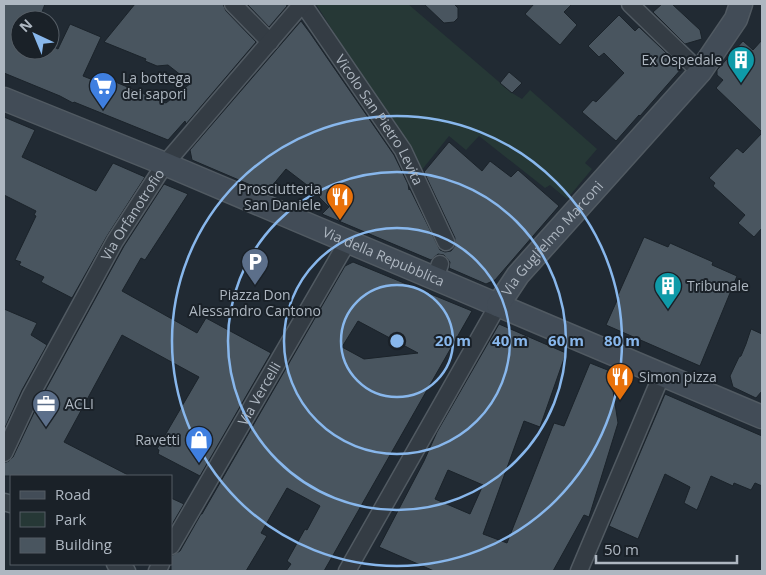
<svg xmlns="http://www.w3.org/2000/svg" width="766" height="575" font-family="'Open Sans',sans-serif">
	<rect width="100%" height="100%" fill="#212a33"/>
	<path fill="#263836" d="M316,4H408L512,93L522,99L530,90L597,149L585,163L592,169L567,199L550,185L545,188L479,136L466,150L449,136L421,171Z"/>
	<g fill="#49555f" stroke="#1b232a" fill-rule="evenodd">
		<path d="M4,4H45L39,20H20V50H50V45L58,49L70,24L101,37L83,76L111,87L113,81L166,103L191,83L168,65L157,66L145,61L146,59L104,42L135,4H223L226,11L256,42L186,124L185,121L168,140L74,102L73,103L60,96L4,73Z"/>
		<path d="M247,4H286L287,6L269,27Z"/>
		<path d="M424,4H454L458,8V18L454,22L444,23Z"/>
		<path d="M534,4H572L564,12L577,25L560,45L525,14Z"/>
		<path d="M662,4H672L700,30L702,39L685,44L653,12Z"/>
		<path d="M619,15L635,31L639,27L682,68L640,116L639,115L616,141L582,112L593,100L596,102L624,73L604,53L599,57L588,46Z"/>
		<path d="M301,21L310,33L394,155L408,184L409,190L410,189L440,250L445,252L451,251L454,247L455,238L424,172L449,142L482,171L490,161L511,177L518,170L559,206L495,280L486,284L449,268L450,262L444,255L438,254L431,260L322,214L329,207L319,197L320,195L286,169L267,192L192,160L190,150Z"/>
		<path d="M762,40V132L716,88L723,80L717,75V70L743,41L753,50Z"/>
		<path d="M509,72L522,83L512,93L500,83Z"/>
		<path d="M4,117L35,130L22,157L96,191L113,163L145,177L107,236L72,298L41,282L44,277L19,265L21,262L15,260L36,216L34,215L36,211L4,195Z"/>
		<path d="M762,133V228L754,237L738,223L745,215L713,186L715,183L709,178L737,148L743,153Z"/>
		<path d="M164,184L188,194L145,260L141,258L122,291L197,333L206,318L271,353L200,476L158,454L159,450L157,449L199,377L122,335L64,442L130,476H4V463L9,461L13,457L40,400L124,246Z"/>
		<path d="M644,237L668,247L670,243L713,262L712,265L737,276L700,366L606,325L619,296L618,295Z"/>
		<path d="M353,262L472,311L324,571H286L291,564L287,561L305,529L307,530L320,506L287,488L261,533L267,536L246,571H171V556L180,551L201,514H202L345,266ZM358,321L418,353L364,359L342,347Z"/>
		<path d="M4,309L37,323L31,335L47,345L22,390L4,430Z"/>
		<path d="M499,324L566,353L540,427L524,421L483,534L507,543L554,423L564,426L590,363L610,371L618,423L589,517L584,515L553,571H434L379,547L424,461L437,432ZM448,470L483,485L470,514L435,499Z"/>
		<path d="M751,329L762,334V391L756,398L733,387L730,376L739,357L741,356L746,344Z"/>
		<path d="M665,394L762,436V486L755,483L751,490L734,483L733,486L711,476L697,510L684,503L690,487L665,474L638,539L609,526Z"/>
		<path d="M171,498L184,504L171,526Z"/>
	</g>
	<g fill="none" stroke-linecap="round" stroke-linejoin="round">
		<defs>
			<g id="street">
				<path d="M233,4L270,42"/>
				<path id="s1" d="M303,4L403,150L446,242"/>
				<path d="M630,4L700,72"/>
				<path d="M435,278L440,264"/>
				<path id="s2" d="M4,453L31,395L115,241L165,164L302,4"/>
				<path d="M4,502L11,504"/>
				<path id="s3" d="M171,546L348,241"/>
				<path d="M115,564L127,571"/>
				<path d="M157,571L161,564"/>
				<path d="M347,571L498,305"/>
				<path d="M579,571L662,374"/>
			</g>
			<g id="secondary">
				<path id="s4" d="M4,99L165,164L762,417"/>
				<path id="s5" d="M498,305L518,275L700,72L736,19L741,4"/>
			</g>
		</defs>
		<use href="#street" stroke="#515a62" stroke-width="19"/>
		<use href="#secondary" stroke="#515a62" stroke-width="25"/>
		<use href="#street" stroke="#343c44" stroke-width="16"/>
		<use href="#secondary" stroke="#424c57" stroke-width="22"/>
	</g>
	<g fill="none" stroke="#88b7ec" stroke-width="2.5">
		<circle cx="397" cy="341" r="56"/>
		<circle cx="397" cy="341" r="113"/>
		<circle cx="397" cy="341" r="169"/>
		<circle cx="397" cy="341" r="225"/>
	</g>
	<defs>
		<symbol id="building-pin" viewBox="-11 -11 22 30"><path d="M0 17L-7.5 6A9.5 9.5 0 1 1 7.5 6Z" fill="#0f9aa8" stroke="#1a2128"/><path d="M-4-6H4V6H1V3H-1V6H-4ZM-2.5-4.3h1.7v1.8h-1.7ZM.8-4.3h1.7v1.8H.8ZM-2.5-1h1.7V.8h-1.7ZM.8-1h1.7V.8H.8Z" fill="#fff"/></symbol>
		<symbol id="supermarket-pin" viewBox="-11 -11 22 30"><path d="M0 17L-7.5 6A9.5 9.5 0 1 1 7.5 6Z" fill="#3f7fe0" stroke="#1a2128"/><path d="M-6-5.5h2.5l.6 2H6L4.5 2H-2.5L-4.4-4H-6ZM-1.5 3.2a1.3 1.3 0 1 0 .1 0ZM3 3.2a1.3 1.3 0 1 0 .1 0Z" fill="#fff"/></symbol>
		<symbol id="restaurant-pin" viewBox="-11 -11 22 30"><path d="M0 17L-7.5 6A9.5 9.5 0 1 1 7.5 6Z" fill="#e8710a" stroke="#1a2128"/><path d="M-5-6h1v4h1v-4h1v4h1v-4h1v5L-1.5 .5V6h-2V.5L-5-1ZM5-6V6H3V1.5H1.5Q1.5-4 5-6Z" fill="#fff"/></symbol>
		<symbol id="parking-pin" viewBox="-11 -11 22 30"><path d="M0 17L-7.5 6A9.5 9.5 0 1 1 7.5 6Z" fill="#5c6f8a" stroke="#1a2128"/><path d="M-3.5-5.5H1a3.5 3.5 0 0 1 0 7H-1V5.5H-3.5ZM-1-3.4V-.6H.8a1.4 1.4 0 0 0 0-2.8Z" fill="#fff"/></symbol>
		<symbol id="office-pin" viewBox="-11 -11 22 30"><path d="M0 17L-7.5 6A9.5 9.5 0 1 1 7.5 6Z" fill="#5c6f8a" stroke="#1a2128"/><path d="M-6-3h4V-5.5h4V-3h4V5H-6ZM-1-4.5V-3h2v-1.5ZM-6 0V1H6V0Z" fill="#fff"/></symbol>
		<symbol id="shop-pin" viewBox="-11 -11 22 30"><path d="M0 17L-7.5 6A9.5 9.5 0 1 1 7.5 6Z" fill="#3f7fe0" stroke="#1a2128"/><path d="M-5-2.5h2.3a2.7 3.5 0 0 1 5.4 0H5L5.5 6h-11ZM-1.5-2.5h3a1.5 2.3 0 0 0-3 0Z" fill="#fff"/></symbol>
	</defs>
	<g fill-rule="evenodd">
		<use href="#building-pin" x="725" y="44" width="32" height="43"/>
		<use href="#supermarket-pin" x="87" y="70" width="32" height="43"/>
		<use href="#restaurant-pin" x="324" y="181" width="32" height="43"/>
		<use href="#parking-pin" x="239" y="246" width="32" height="43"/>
		<use href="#building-pin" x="652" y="270" width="32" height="43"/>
		<use href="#restaurant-pin" x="604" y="361" width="32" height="43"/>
		<use href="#office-pin" x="30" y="388" width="32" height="43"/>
		<use href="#shop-pin" x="183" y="424" width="32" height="43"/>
	</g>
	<g text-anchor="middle" stroke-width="4" stroke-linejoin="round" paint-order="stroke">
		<g font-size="14" fill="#aeb7c1" stroke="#1a2128" text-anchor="start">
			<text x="722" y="65" text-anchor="end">Ex Ospedale</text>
			<text x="122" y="83">La bottega<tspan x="122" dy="16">dei sapori</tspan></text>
			<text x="321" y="194" text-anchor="end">Prosciutteria<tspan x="321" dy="16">San Daniele</tspan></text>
			<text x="687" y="291">Tribunale</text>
			<text x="255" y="300" text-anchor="middle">Piazza Don<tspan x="255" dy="16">Alessandro Cantono</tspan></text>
			<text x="639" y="382">Simon pizza</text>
			<text x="65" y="409">ACLI</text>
			<text x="180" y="445" text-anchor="end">Ravetti</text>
		</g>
		<g font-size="14" fill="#aeb7c1" stroke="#1a2128">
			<text dy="5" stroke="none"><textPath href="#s1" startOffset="139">Vicolo San Pietro Levita</textPath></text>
			<text dy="5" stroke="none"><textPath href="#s2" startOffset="271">Via Orfanotrofio</textPath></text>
			<text dy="5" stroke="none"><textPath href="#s5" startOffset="86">Via Guglielmo Marconi</textPath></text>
			<text dy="5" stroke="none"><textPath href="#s4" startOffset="411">Via della Repubblica</textPath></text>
			<text dy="5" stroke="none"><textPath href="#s3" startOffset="176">Via Vercelli</textPath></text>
		</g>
	</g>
	<circle cx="397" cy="341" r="8" fill="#88b7ec" stroke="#1a2128" stroke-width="2.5"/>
	<g font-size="15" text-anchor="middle" font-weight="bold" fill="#88b7ec" stroke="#1a2128" stroke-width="4" stroke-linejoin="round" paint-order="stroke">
		<text x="453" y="346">20 m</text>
		<text x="510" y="346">40 m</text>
		<text x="566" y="346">60 m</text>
		<text x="622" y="346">80 m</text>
	</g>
	<rect width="766" height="575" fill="none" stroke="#aeb7c1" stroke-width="10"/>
	<rect x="10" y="475" width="162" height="90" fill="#1a2128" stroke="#555d65"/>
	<rect x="20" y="491" width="25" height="8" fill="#424c57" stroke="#555d65"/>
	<text x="55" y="500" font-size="15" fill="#aeb7c1">Road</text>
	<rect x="20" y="512" width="25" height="15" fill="#263836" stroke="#555d65"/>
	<text x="55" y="525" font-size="15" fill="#aeb7c1">Park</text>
	<rect x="20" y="538" width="25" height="15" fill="#49555f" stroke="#555d65"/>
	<text x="55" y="550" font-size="15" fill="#aeb7c1">Building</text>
	<g transform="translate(35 35) rotate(316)"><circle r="24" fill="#1a2128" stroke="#555d65"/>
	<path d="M0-4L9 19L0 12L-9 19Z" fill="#88b7ec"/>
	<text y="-8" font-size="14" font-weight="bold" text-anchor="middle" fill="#aeb7c1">N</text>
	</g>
	<path d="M596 555v8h141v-8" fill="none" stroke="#aeb7c1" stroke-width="2.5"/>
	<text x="604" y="555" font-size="15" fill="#aeb7c1" stroke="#1a2128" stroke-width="4" paint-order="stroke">50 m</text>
</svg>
